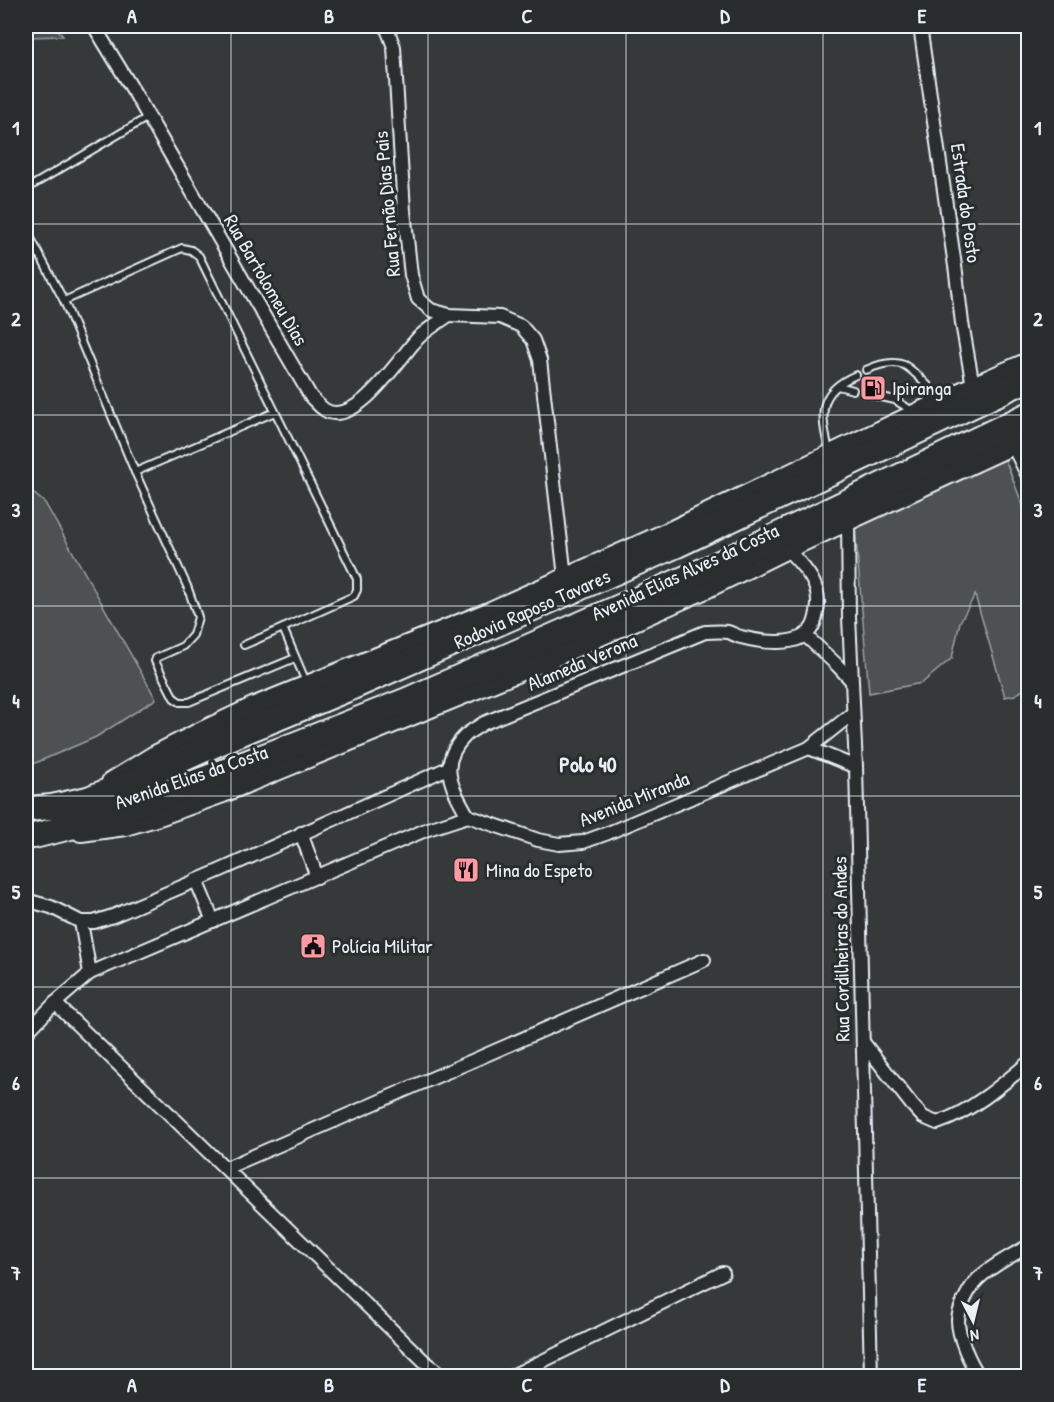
<svg xmlns="http://www.w3.org/2000/svg" width="1054" height="1402" font-family="'Patrick Hand',sans-serif">
	<rect width="100%" height="100%" fill="#35393a"/>
	<filter id="ink" filterUnits="userSpaceOnUse"><feTurbulence type="fractalNoise" baseFrequency=".0167" numOctaves="2"/><feDisplacementMap in="SourceGraphic" scale="12" xChannelSelector="R" yChannelSelector="G"/><feConvolveMatrix kernelMatrix="1 2 1 2 8 2 1 2 1" color-interpolation-filters="sRGB"/></filter>
	<g filter="url(#ink)">
		<g fill="#4d5152" stroke="#9aa1a5" stroke-width="1.5">
			<path d="M26,26H55L63,36L26,37Z"/>
			<path d="M1005,459L1028,519V687L1015,695L1005,697L975,595L960,622L952,658L922,683L869,693L855,527Z"/>
			<path d="M26,487L45,503L156,699L96,737L26,767Z"/>
		</g>
		<g fill="none" stroke-linecap="round" stroke-linejoin="round">
			<defs>
				<g id="lane">
					<path d="M26,189L148,117"/>
					<path d="M26,229L64,301L135,472L187,586L198,617L193,635L183,646L156,658L155,661L174,698L180,702H189L295,658"/>
					<path d="M64,301L182,248L191,250L199,256L357,579V590L354,596L283,628"/>
					<path d="M866,370C877,365 892,360 904,365C914,370 932,390 940,398"/>
					<path d="M838,386L853,390"/>
					<path d="M873,395L895,400L914,412"/>
					<path d="M829,451C821,414 816,392 856,375"/>
					<path d="M135,472L275,412"/>
					<path d="M244,645L283,628L306,682"/>
				</g>
				<g id="street">
					<path d="M94,26L133,90L311,397C315,401 320,407 325,410C356,429 400,356 419,337C428,329 439,322 449,315"/>
					<path d="M386,26L394,47L404,211L411,275L418,299L431,310L449,315L500,317L521,326L533,340L540,360L565,577"/>
					<path d="M920,26L956,273L962,323L973,386"/>
					<path d="M1013,446L1028,476"/>
					<path d="M848,521L849,617L856,767L871,1375"/>
					<path d="M805,635L837,665L851,680"/>
					<path d="M809,748L856,767"/>
					<path d="M468,816C452,788 437,764 465,736C470,731 478,727 484,723L705,632C712,632 720,631 728,632C732,633 736,636 741,637C760,642 798,648 811,629C815,624 816,618 817,612C823,585 804,567 787,549"/>
					<path d="M468,816L538,840L559,844L583,842L608,833L809,748L853,713"/>
					<path d="M301,833L317,877"/>
					<path d="M196,880L213,921"/>
					<path d="M26,901L33,902L51,907L81,922H94L113,916L221,870L448,768"/>
					<path d="M81,922L90,973"/>
					<path d="M55,1003L424,1361L444,1376"/>
					<path d="M26,1033L55,1003L90,973L428,829L468,816"/>
					<path d="M863,1042L912,1105L923,1117L937,1123C969,1113 1002,1085 1028,1063"/>
					<path d="M226,1168L704,960"/>
					<path d="M26,1373L29,1376"/>
					<path d="M512,1376L723,1273"/>
					<path d="M979,1376C970,1363 958,1337 958,1320C959,1308 969,1288 978,1279C992,1265 1012,1256 1028,1246"/>
				</g>
				<g id="secondary">
					<path d="M111,782L153,756L196,734L255,706L486,613L670,531L973,386L1028,362"/>
					<path d="M81,832L125,826L162,815L223,793L538,664L708,588L787,549L1028,438"/>
				</g>
				<g id="highway">
					<path d="M26,809L52,807L88,799L141,778L234,736L348,689L677,545L1028,379"/>
					<path d="M26,836H34L82,824L118,812L296,744L405,701L711,567L1028,415"/>
				</g>
			</defs>
			<use href="#lane" stroke="#e8f1f8" stroke-width="10"/>
			<use href="#street" stroke="#e8f1f8" stroke-width="16"/>
			<use href="#secondary" stroke="#e8f1f8" stroke-width="22"/>
			<use href="#highway" stroke="#e8f1f8" stroke-width="28"/>
			<use href="#lane" stroke="#2a2d2e" stroke-width="6"/>
			<use href="#street" stroke="#2a2d2e" stroke-width="12"/>
			<use href="#secondary" stroke="#2a2d2e" stroke-width="18"/>
			<use href="#highway" stroke="#2a2d2e" stroke-width="24"/>
		</g>
	</g>
	<path fill="none" stroke="#e8f1f8" stroke-width="1.5" stroke-opacity="0.55" d="M231,26V1376M428,26V1376M626,26V1376M823,26V1376M26,224H1028M26,415H1028M26,606H1028M26,796H1028M26,987H1028M26,1178H1028"/>
	<defs>
		<symbol id="fuel-square" viewBox="-11 -11 22 22"><rect x="-9" y="-9" width="18" height="18" rx="4" fill="#ff9aa2" stroke="#2a2d2e"/><path d="M-5.5-6h7V0h2V4h1.3V-2.5L3-4.5l.8-.8L6-3V5H2.5V1h-1V6h-7ZM-4.2-4.7v3.2H.2V-4.7Z" fill="#111"/></symbol>
		<symbol id="restaurant-square" viewBox="-11 -11 22 22"><rect x="-9" y="-9" width="18" height="18" rx="4" fill="#ff9aa2" stroke="#2a2d2e"/><path d="M-5-6h1v4h1v-4h1v4h1v-4h1v5L-1.5 .5V6h-2V.5L-5-1ZM5-6V6H3V1.5H1.5Q1.5-4 5-6Z" fill="#111"/></symbol>
		<symbol id="civic-square" viewBox="-11 -11 22 22"><rect x="-9" y="-9" width="18" height="18" rx="4" fill="#ff9aa2" stroke="#2a2d2e"/><path d="M-.6-6.5H3V-4.5H.6V-3L4-1V1h2V6H-6V1h2V-1L-.6-3ZM-1.2 2.5V6h2.4V2.5Z" fill="#111"/></symbol>
	</defs>
	<g fill-rule="evenodd">
		<use href="#fuel-square" x="858" y="373" width="30" height="30"/>
		<use href="#restaurant-square" x="451" y="855" width="30" height="30"/>
		<use href="#civic-square" x="298" y="931" width="30" height="30"/>
	</g>
	<g text-anchor="middle" stroke-width="6" stroke-linejoin="round" paint-order="stroke">
		<g font-size="20" fill="#e8f1f8" stroke="#2a2d2e">
			<text transform="translate(966 203) rotate(82)" y="7">Estrada do Posto</text>
			<text transform="translate(387 204) rotate(-95)" y="7">Rua Fernão Dias Pais</text>
			<text transform="translate(266 280) rotate(60)" y="7">Rua Bartolomeu Dias</text>
			<text transform="translate(685 572) rotate(-25)" y="7">Avenida Elias Alves da Costa</text>
			<text transform="translate(532 609) rotate(-24)" y="7">Rodovia Raposo Tavares</text>
			<text transform="translate(582 662) rotate(-23)" y="7">Alameda Verona</text>
			<text transform="translate(191 777) rotate(-19)" y="7">Avenida Elias da Costa</text>
			<text transform="translate(634 799) rotate(-22)" y="7">Avenida Miranda</text>
			<text transform="translate(841 949) rotate(-91)" y="7">Rua Cordilheiras do Andes</text>
		</g>
		<g font-size="20" fill="#e8f1f8" stroke="#2a2d2e" text-anchor="start">
			<text x="892" y="395">Ipiranga</text>
			<text x="486" y="877">Mina do Espeto</text>
			<text x="332" y="953">Polícia Militar</text>
		</g>
		<g font-size="22" font-weight="bold" fill="#e8f1f8" stroke="#2a2d2e">
			<text x="588" y="772">Polo 40</text>
		</g>
	</g>
	<rect width="1054" height="1402" fill="none" stroke="#2a2d2e" stroke-width="66"/>
	<g transform="translate(973 1321) rotate(173)" stroke="#2a2d2e" stroke-width="4.5" paint-order="stroke">
	<path d="M0-4.5L10 22L0 15L-10 22Z" fill="#e8f1f8"/>
	<text y="-9" font-size="16" font-weight="bold" text-anchor="middle" fill="#e8f1f8">N</text>
	</g>
	<rect x="33" y="33" width="988" height="1336" fill="none" stroke="#e8f1f8" stroke-width="2"/>
	<g font-size="20" text-anchor="middle" font-weight="bold" fill="#e8f1f8">
		<text x="132" y="23">A</text>
		<text x="329" y="23">B</text>
		<text x="527" y="23">C</text>
		<text x="725" y="23">D</text>
		<text x="922" y="23">E</text>
		<text x="16" y="135">1</text>
		<text x="1038" y="135">1</text>
		<text x="16" y="326">2</text>
		<text x="1038" y="326">2</text>
		<text x="16" y="517">3</text>
		<text x="1038" y="517">3</text>
		<text x="16" y="708">4</text>
		<text x="1038" y="708">4</text>
		<text x="16" y="899">5</text>
		<text x="1038" y="899">5</text>
		<text x="16" y="1090">6</text>
		<text x="1038" y="1090">6</text>
		<text x="16" y="1280">7</text>
		<text x="1038" y="1280">7</text>
		<text x="132" y="1392">A</text>
		<text x="329" y="1392">B</text>
		<text x="527" y="1392">C</text>
		<text x="725" y="1392">D</text>
		<text x="922" y="1392">E</text>
	</g>
</svg>
